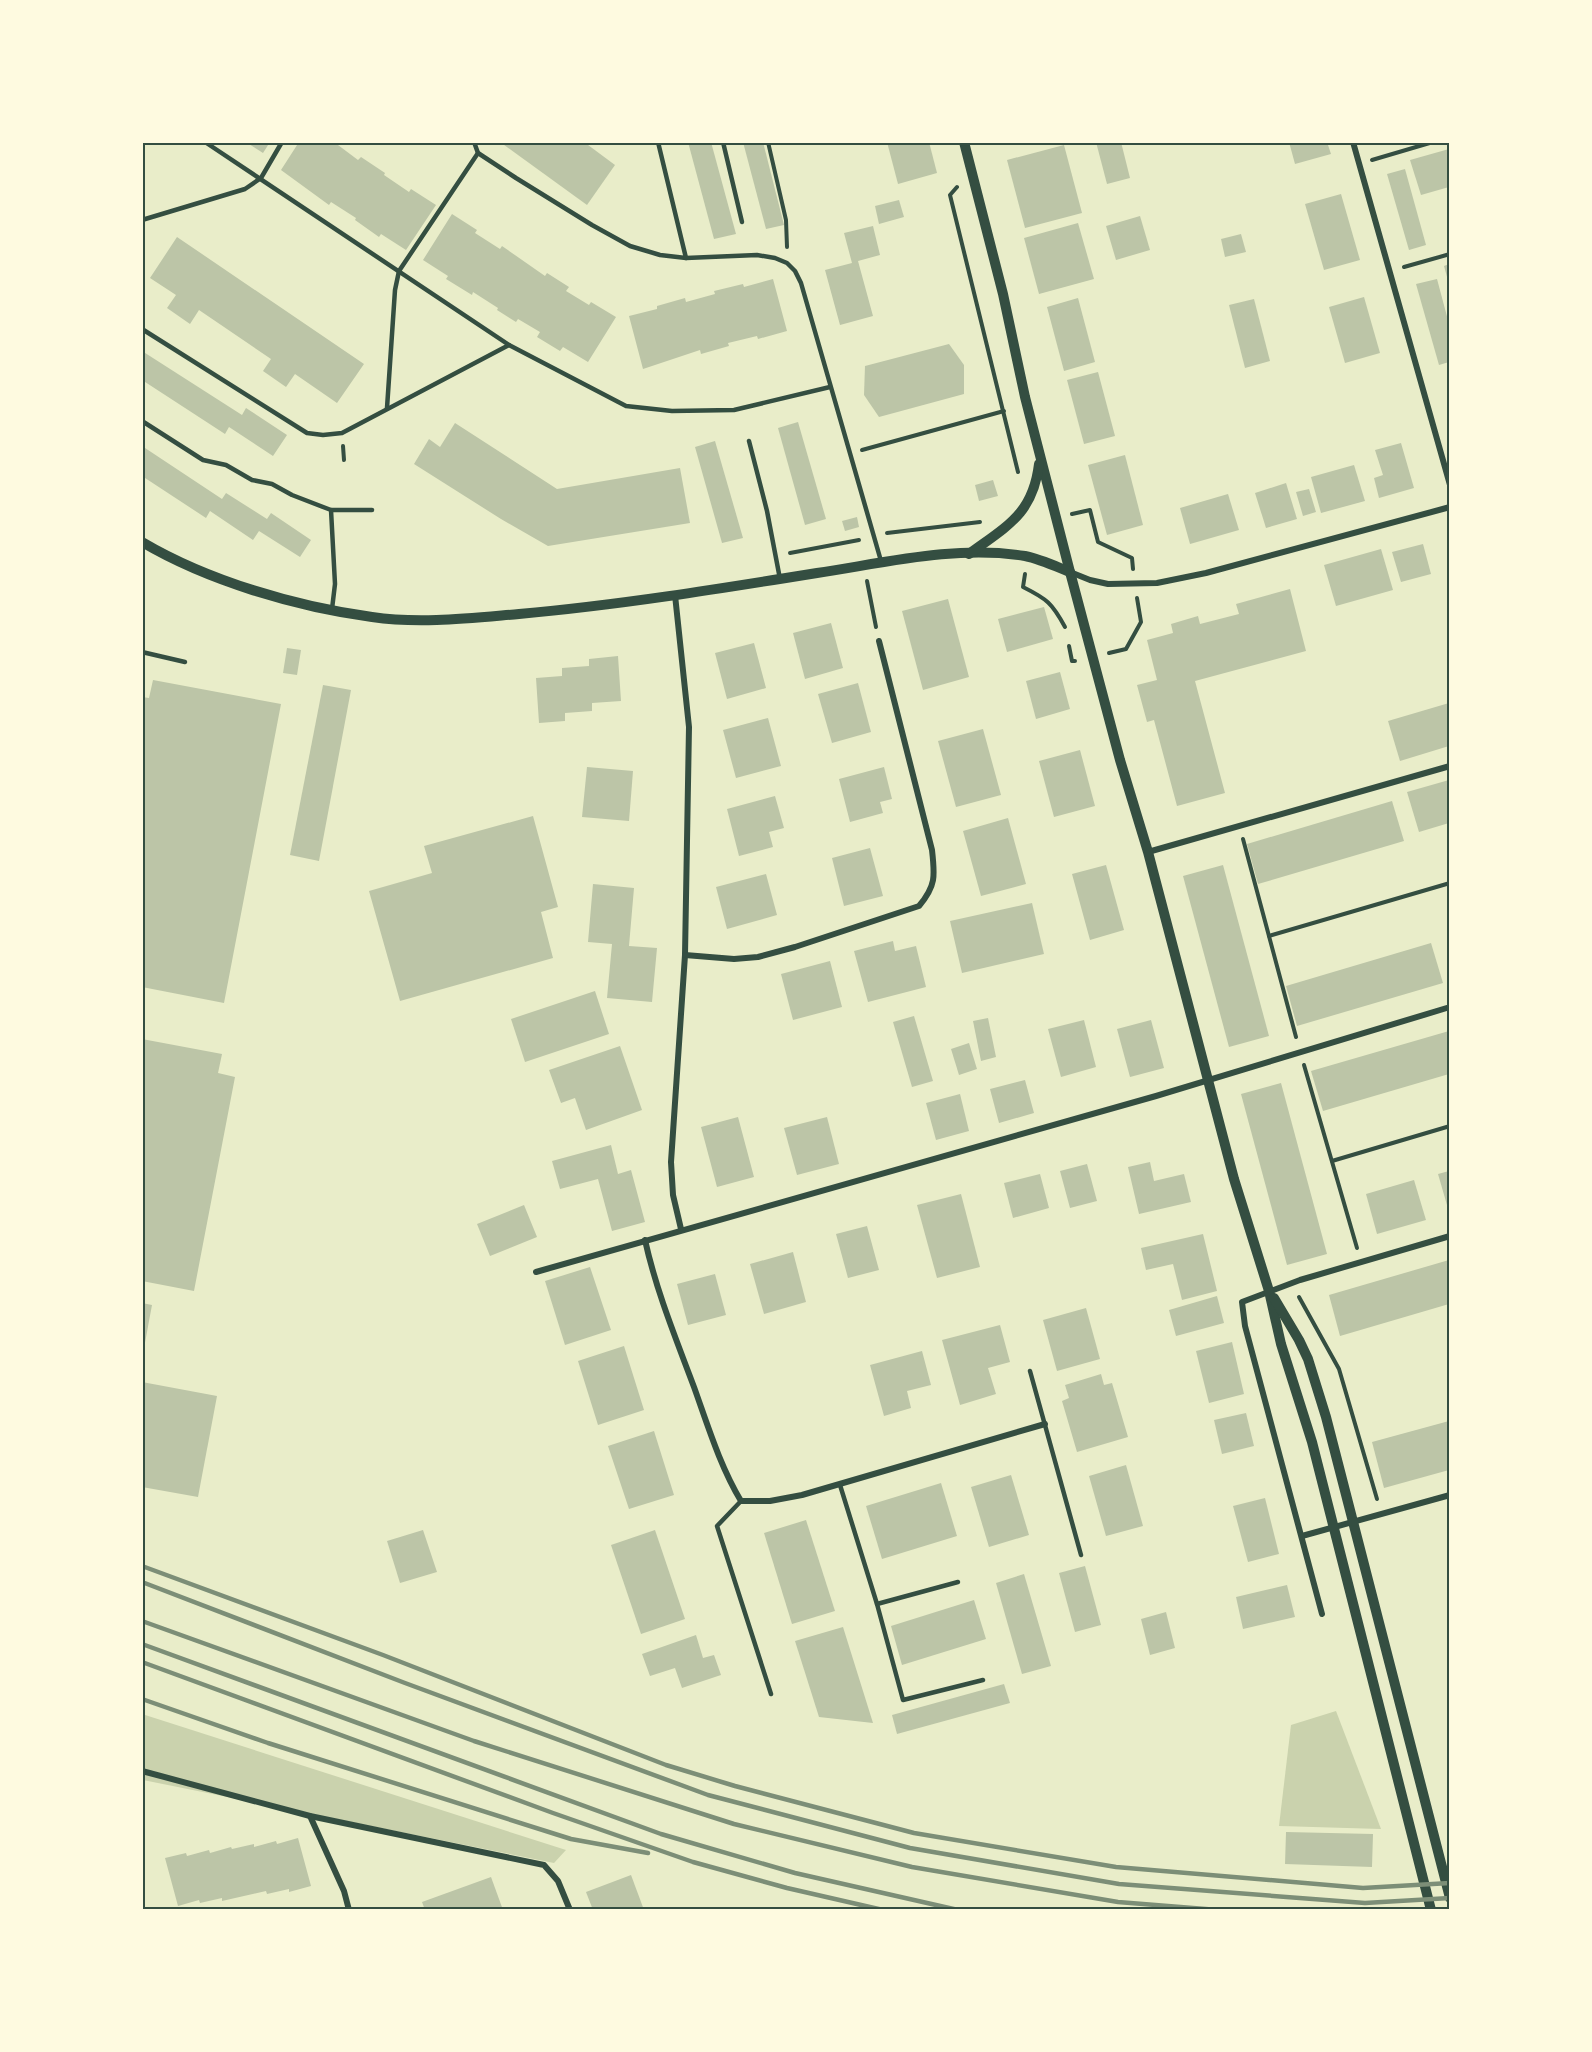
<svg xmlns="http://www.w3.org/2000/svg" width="1592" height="2052" font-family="'DejaVu Sans',sans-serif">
	<rect width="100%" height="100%" fill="#e9edc9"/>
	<g fill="#cad2ad">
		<path d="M1336,1711L1381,1829L1279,1826L1291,1725Z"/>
		<path d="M142,1714L566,1850L554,1863L143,1780Z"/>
	</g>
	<g fill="#bcc5a7">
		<path d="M246,142H270L263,153Z"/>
		<path d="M299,142H334L358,160L361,157L385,173L384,175L409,192L411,189L436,205L406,250L381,234L379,237L355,220L356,218L331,202L329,205L281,170Z"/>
		<path d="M500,142H584L615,165L587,205Z"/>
		<path d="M688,142H711L736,234L714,239Z"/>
		<path d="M743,142H763L784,225L766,229Z"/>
		<path d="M887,142H929L937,173L898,184Z"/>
		<path d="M1096,142H1121L1130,178L1107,184Z"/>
		<path d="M1289,142H1327L1331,154L1295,164Z"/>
		<path d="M1064,145L1082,213L1025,228L1007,160Z"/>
		<path d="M1449,149V187L1421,195L1410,160Z"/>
		<path d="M1405,169L1426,245L1409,250L1387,174Z"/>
		<path d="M1341,194L1360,260L1324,270L1305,204Z"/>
		<path d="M899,200L904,217L879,224L875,206Z"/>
		<path d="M452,214L477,230L475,233L500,249L502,246L545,276L547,273L569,287L566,291L589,305L591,302L616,317L588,362L563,347L560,351L537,337L540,332L518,319L516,322L497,310L498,308L473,292L472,295L446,279L448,276L423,260Z"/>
		<path d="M1140,216L1150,250L1116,260L1106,226Z"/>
		<path d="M1078,223L1094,279L1039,294L1024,238Z"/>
		<path d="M873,226L880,255L858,261L873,316L840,325L825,270L852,263L844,233Z"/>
		<path d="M1241,234L1246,252L1225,257L1221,239Z"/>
		<path d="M177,237L364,364L337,403L295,374L286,387L263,371L271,359L199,310L190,324L167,308L176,295L150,278Z"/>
		<path d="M1449,264V284L1444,266Z"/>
		<path d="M773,279L787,331L758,339L757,336L728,343L729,346L701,354L700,350L643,369L629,316L657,309V306L685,298L686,302L715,294L714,291L743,284L744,287Z"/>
		<path d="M1437,279L1449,324V362L1439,365L1416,284Z"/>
		<path d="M1364,297L1380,353L1345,363L1329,307Z"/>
		<path d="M1078,298L1095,362L1064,371L1047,307Z"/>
		<path d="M1254,299L1270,361L1245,368L1229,305Z"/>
		<path d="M949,344L964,365V394L879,417L864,395L865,366Z"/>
		<path d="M142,351L242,415L246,408L287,435L273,456L229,427L225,434L142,380Z"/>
		<path d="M1098,372L1115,436L1084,444L1067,380Z"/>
		<path d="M798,422L826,519L805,525L778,428Z"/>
		<path d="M455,423L557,489L680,468L690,523L548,546L501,519L414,464L429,439L440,447Z"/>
		<path d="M715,441L743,538L722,543L695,447Z"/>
		<path d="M1401,443L1414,488L1379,498L1374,478L1383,475L1375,450Z"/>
		<path d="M142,446L222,499L226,493L267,519L271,513L311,540L300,557L259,531L253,540L210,511L206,518L142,476Z"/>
		<path d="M1125,455L1143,525L1107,535L1088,465Z"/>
		<path d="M1354,465L1365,501L1321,513L1311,477Z"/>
		<path d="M993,480L998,496L979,501L975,485Z"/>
		<path d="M1286,483L1297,519L1266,528L1255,493Z"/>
		<path d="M1309,489L1316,512L1303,516L1296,492Z"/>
		<path d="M1228,494L1239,530L1190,544L1180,508Z"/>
		<path d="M857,517L859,527L845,531L842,521Z"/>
		<path d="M1423,544L1431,574L1401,582L1392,552Z"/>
		<path d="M1381,549L1393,590L1336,606L1324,565Z"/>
		<path d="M1290,589L1306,651L1195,681L1225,793L1177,806L1154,720L1147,722L1137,685L1157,680L1147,640L1173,633L1171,624L1198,616L1200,624L1239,614L1236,604Z"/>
		<path d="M948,599L969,677L923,690L902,611Z"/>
		<path d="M1044,607L1053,639L1007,652L998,619Z"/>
		<path d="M831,623L843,668L805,679L793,633Z"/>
		<path d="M754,643L766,688L727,699L715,653Z"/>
		<path d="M287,648L301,650L297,675L283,673Z"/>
		<path d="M618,656L621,701L592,703V711L565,713V721L539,723L536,678L562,676V668L589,666V659Z"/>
		<path d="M1060,672L1070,709L1036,719L1026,681Z"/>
		<path d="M153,680L281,704L224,1003L142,987V697L149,698Z"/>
		<path d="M858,683L871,732L832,743L818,694Z"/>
		<path d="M323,685L351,690L319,861L290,855Z"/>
		<path d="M1449,703V746L1400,761L1388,721Z"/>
		<path d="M768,718L781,766L736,778L723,730Z"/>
		<path d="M983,729L1001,795L956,807L938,741Z"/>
		<path d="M1080,750L1095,806L1054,817L1039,761Z"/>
		<path d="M587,767L633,771L629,821L582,817Z"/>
		<path d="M884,767L892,799L880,802L883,813L850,822L839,779Z"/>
		<path d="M1449,780V823L1419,832L1407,792Z"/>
		<path d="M775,796L784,828L769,832L773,847L739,856L727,809Z"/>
		<path d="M1392,801L1404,841L1258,884L1247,844Z"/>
		<path d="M533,816L558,907L541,912L553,958L400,1001L369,891L432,873L424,846Z"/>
		<path d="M1008,818L1026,884L981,896L963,831Z"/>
		<path d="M870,848L883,896L844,906L832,858Z"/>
		<path d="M1106,865L1124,930L1090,940L1072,874Z"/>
		<path d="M1223,865L1269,1036L1229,1047L1183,876Z"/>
		<path d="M766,874L777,915L727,929L716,887Z"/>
		<path d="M593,884L634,888L629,946L657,948L652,1002L607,998L612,944L588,942Z"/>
		<path d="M1032,903L1044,954L962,973L950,921Z"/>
		<path d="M893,941L895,951L916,946L926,987L868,1002L854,951Z"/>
		<path d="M1431,943L1443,983L1297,1026L1286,986Z"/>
		<path d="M830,961L842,1007L793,1020L781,974Z"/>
		<path d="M595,991L609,1034L525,1062L511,1019Z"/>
		<path d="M914,1016L933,1081L912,1087L893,1022Z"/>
		<path d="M988,1018L996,1057L981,1061L973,1021Z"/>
		<path d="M1084,1020L1096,1067L1061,1077L1048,1029Z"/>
		<path d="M1151,1020L1164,1068L1130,1077L1117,1029Z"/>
		<path d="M1449,1031V1074L1323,1111L1311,1071Z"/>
		<path d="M142,1039L222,1054L218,1073L235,1077L194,1291L142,1281Z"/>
		<path d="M969,1043L977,1069L959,1075L951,1049Z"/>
		<path d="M620,1046L642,1110L586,1130L575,1098L561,1103L549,1070Z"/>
		<path d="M1025,1080L1034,1113L999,1123L990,1089Z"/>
		<path d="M1281,1083L1327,1254L1287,1265L1241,1094Z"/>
		<path d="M960,1094L969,1131L936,1140L926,1103Z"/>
		<path d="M738,1117L754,1177L717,1187L701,1127Z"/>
		<path d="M827,1117L839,1164L797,1175L784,1128Z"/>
		<path d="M611,1145L618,1174L631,1170L645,1222L612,1231L598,1179L560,1189L552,1161Z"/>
		<path d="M1150,1162L1154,1181L1184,1174L1191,1202L1139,1214L1128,1167Z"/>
		<path d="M1087,1164L1097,1201L1070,1208L1060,1171Z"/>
		<path d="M1449,1171V1212L1438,1174Z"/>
		<path d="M1040,1174L1049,1208L1013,1218L1004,1183Z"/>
		<path d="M1414,1180L1426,1220L1377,1234L1366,1194Z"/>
		<path d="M961,1194L980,1267L937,1278L917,1205Z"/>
		<path d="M524,1205L537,1237L490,1256L477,1224Z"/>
		<path d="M867,1226L879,1270L848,1278L836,1234Z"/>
		<path d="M1203,1234L1217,1291L1182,1300L1173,1264L1146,1270L1141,1248Z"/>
		<path d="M793,1252L806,1302L764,1314L750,1264Z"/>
		<path d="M1449,1260V1304L1340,1336L1329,1295Z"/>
		<path d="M590,1267L611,1330L565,1345L545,1281Z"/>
		<path d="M715,1274L726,1315L688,1325L677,1284Z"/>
		<path d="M1217,1296L1224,1323L1176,1336L1169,1310Z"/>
		<path d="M142,1303L152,1305L144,1348H142Z"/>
		<path d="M1086,1308L1100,1359L1057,1371L1043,1320Z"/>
		<path d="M1000,1325L1010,1362L988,1368L996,1394L960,1405L942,1340Z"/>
		<path d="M1232,1342L1244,1394L1209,1403L1196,1351Z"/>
		<path d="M624,1346L644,1410L598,1425L578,1361Z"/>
		<path d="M922,1351L931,1385L907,1391L911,1408L884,1416L870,1365Z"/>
		<path d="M1101,1374L1104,1385L1112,1383L1128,1437L1077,1452L1062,1401L1069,1398L1065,1385Z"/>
		<path d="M142,1382L217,1396L198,1497L142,1487Z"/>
		<path d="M1246,1413L1254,1446L1222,1454L1214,1420Z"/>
		<path d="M1449,1421V1470L1384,1488L1372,1442Z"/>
		<path d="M654,1431L674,1495L629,1509L608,1446Z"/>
		<path d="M1126,1465L1143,1526L1106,1536L1089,1476Z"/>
		<path d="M1011,1475L1029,1535L989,1547L971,1487Z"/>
		<path d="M941,1483L957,1536L882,1559L866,1506Z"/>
		<path d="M1265,1498L1279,1554L1248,1562L1233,1506Z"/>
		<path d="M806,1520L835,1611L792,1624L764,1533Z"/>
		<path d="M423,1530L437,1572L400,1583L387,1541Z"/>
		<path d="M655,1530L685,1619L641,1634L611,1545Z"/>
		<path d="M1085,1566L1101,1625L1075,1632L1059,1573Z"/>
		<path d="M1024,1574L1051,1666L1022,1674L996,1583Z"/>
		<path d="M1287,1585L1295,1617L1243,1629L1236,1597Z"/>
		<path d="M974,1600L986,1639L902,1665L891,1626Z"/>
		<path d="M1166,1612L1175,1648L1150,1655L1141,1619Z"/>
		<path d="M843,1627L873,1723L819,1717L795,1641Z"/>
		<path d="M696,1635L703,1658L714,1655L721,1675L682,1688L675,1668L650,1676L642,1654Z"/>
		<path d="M1004,1684L1010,1703L897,1734L892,1715Z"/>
		<path d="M1286,1832L1373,1834L1372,1867L1285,1864Z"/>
		<path d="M298,1838L311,1886L289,1892V1889L267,1894L266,1891L222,1901V1898L200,1903L199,1900L178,1906L165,1858L186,1853L187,1856L209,1850L210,1853L231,1847L232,1849L254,1844V1847L276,1841L277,1844Z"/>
		<path d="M631,1875L644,1910H593L586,1892Z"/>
		<path d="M491,1877L503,1910H425L422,1902Z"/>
	</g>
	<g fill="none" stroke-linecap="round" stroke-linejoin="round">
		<g stroke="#344e41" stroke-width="4">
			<path d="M768,142L786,220L787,247"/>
			<path d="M1372,160L1433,142"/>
			<path d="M957,187L950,195L1018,472"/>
			<path d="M1404,267L1450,254"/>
			<path d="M343,446L344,460"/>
			<path d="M862,450L1004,411"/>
			<path d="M1072,514L1090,510L1098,542L1132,558L1133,569"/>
			<path d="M887,533L980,522"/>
			<path d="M790,553L859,540"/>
			<path d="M1025,574L1023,587C1047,599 1052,603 1065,627"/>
			<path d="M867,581L876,627"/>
			<path d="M1069,646L1072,661H1075"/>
			<path d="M1109,653L1126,649L1141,622L1137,598"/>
			<path d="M1243,839L1296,1037"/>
			<path d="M1269,936L1450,883"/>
			<path d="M1304,1065L1357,1248"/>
			<path d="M1332,1161L1450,1126"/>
			<path d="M1299,1297L1339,1369L1377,1499"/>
		</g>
		<g stroke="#344e41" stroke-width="4.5">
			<path d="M205,142L509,345L626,406L672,411L734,410L830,387"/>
			<path d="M474,142L478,153L516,178L592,225L630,246L660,255L686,258L757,255L775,258L787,263L795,271L801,283L881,561"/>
			<path d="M658,142L686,258"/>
			<path d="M723,142L742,222"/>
			<path d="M142,220L245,189L261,178L282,142"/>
			<path d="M142,329L307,433L323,435L342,433L509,345"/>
			<path d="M387,408L395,290L399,271L478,153"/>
			<path d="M142,421L203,460L226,465L252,480L272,484L292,495L331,510L335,584L332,609"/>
			<path d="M749,441L767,511L780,579"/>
			<path d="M331,510H372"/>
			<path d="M142,652L185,662"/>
			<path d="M1030,1371L1081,1555"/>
			<path d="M840,1485L877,1604L903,1700L983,1680"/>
			<path d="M741,1501L717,1526L771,1694"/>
			<path d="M877,1604L958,1582"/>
		</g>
		<g stroke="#344e41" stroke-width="6">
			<path d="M1353,142L1450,485"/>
			<path d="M1070,572L1090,580L1108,584L1157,583L1206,573L1450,507"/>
			<path d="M675,595L689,727L685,955L671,1162L673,1195L681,1229"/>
			<path d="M1148,852L1450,766"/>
			<path d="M685,955L734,959L758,957L795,947L919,906C936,886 935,876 932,850L879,641"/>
			<path d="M645,1240C656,1290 676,1339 694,1387C708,1426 720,1466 741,1501H770L802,1495L1045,1424"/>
			<path d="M536,1272L1156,1096L1450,1007"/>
			<path d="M1302,1536L1450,1495"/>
			<path d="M1322,1614L1245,1326L1242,1302L1300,1280L1450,1236"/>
			<path d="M142,1771L310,1816L544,1865L558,1881L570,1910"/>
			<path d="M310,1816L344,1891L349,1910"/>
		</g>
		<g stroke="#344e41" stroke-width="10">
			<path d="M964,142L1003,294L1025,397L1070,572L1120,760L1148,852L1234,1179L1269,1291L1281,1344L1312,1442L1431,1910"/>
			<path d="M142,542C208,581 297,607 372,617C420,624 471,618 519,614C619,605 718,589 817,573C884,563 956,545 1025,556C1040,559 1055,566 1070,572"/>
			<path d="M969,554C1007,526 1033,514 1039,464"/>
			<path d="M1274,1298L1299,1340L1308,1359L1326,1417L1450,1898"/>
		</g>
		<g stroke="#7c8e77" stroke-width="4.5">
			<path d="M142,1566L383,1655L666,1765L735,1786L914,1833L1116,1867L1363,1888L1450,1883"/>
			<path d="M142,1582L405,1683L708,1795L910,1848L1119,1884L1365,1903L1450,1898"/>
			<path d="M142,1621L474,1741L734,1824L912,1867L1118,1902L1218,1910"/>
			<path d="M142,1644L661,1834L795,1873L958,1910"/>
			<path d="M142,1662L553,1813L693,1862L787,1888L883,1910"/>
			<path d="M142,1699L268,1743L571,1839L648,1853"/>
		</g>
	</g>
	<rect width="1592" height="2052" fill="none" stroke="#fefae0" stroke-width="288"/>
	<rect x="144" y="144" width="1304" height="1764" fill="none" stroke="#344e41" stroke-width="2"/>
</svg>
